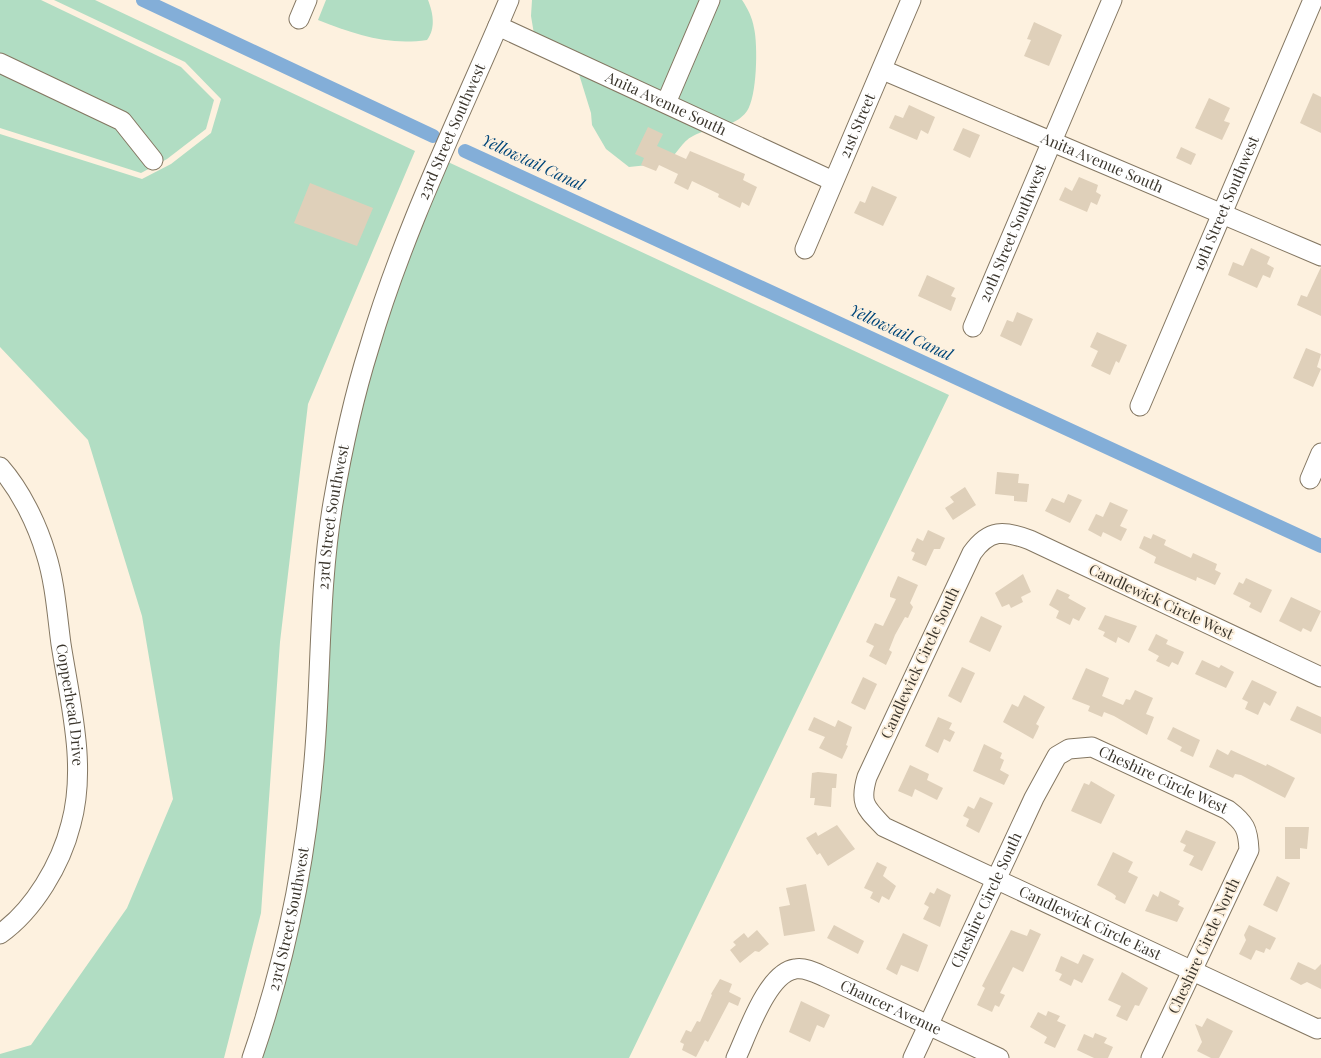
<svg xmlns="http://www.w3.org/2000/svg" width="1321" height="1058" font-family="'Playfair Display',serif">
	<rect width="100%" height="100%" fill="#fdf1df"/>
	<g fill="#b1ddc3">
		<path d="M0,0H41L181,67L214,100L206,129L167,159L141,173L0,128Z"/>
		<path d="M54,0H95L415,151L308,404L280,642L261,913L224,1058H0V1054L31,1045L127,908L173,799L142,616L88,440L0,347V134L142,179L171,164L211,133L221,99L185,62Z"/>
		<path d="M326,0H428C433,13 436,28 427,40C387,46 354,34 318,20Z"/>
		<path d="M532,0H742C748,9 752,17 754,28C758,45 757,97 747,111C734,129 711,126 693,136C682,141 676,155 667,163L629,167L606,149L592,125L591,113L578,71L535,40L531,16Z"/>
		<path d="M448,162L949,395L629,1058H260L284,981L337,529L360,407L400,277Z"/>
	</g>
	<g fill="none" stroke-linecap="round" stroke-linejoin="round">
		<g stroke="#83aed8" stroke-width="14">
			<path d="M143,0L433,136"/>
			<path d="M465,151L1321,546"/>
		</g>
	</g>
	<g fill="#dfd0ba">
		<path d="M1034,22L1062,35L1049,66L1024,56L1031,40L1027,39Z"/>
		<path d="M1313,93L1321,97V133L1300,123Z"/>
		<path d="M1209,98L1230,108L1224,121L1230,123L1222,140L1195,128Z"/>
		<path d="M909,105L935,117L928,134L921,130L917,140L889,128L895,115L903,118Z"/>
		<path d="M648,127L663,134L657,146L686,159L690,151L745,174L743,180L757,187L749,206L742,202L740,208L718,197L719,194L692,181L688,190L674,183L678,174L659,165L656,171L641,165L644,158L635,154Z"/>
		<path d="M963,128L980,135L970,158L953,150Z"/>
		<path d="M1181,147L1196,154L1191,165L1176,158Z"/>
		<path d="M1079,177L1098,185L1096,192L1101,195L1097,205L1091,202L1087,212L1059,200L1065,187L1072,191Z"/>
		<path d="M310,183L373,208L357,246L294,223Z"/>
		<path d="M872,186L897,197L883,226L854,213L860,201L865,203Z"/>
		<path d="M1251,248L1270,257L1267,264L1274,268L1270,278L1263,275L1257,288L1228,275L1233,262L1243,266Z"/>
		<path d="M1321,267V316L1297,305L1301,295L1307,297Z"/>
		<path d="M927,275L955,288L951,296L956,298L951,311L918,296Z"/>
		<path d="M1017,312L1033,319L1021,346L1000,336L1007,320L1013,322Z"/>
		<path d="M1097,332L1127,345L1119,363L1116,361L1110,375L1091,366L1098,351L1090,347Z"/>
		<path d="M1306,348L1321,354L1317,367L1321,369L1313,387L1293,378Z"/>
		<path d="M997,472L1019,474L1018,483L1029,484L1027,502L1014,501V496L995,494Z"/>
		<path d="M965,487L976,505L953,520L945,508L954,502L950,497Z"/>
		<path d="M1068,494L1082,500L1070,523L1045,511L1052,498L1064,503Z"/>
		<path d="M1110,502L1128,510L1120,526L1127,529L1121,541L1103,532L1101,537L1088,530L1096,514L1103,517Z"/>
		<path d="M928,530L945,538L940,549H934L926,566L912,560L915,553L911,551L917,538L923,541Z"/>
		<path d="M1153,534L1166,540L1164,545L1191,558L1193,553L1217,564L1215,570L1221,573L1215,585L1197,577L1196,581L1154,563L1156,557L1139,548L1144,536L1151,539Z"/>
		<path d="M1023,574L1031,592L1021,597L1023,602L1011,608L1009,604L1002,607L995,593Z"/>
		<path d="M898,576L918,585L910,603L913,607L908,618L905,617L895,635L889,650L892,652L886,665L869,656L874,646L866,642L875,623L883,626L896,599L890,597V594Z"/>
		<path d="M1246,578L1272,590L1261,613L1249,607L1251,603L1233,594L1239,582L1243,584Z"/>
		<path d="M1057,589L1070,595L1068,598L1086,608L1079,621L1073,618L1070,625L1056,618L1059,611L1049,605Z"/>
		<path d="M1291,597L1321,611L1311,632L1303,628L1301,632L1279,621Z"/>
		<path d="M1105,615L1137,626L1129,643L1118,637L1116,643L1103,636L1105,632L1098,629Z"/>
		<path d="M981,616L1002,626L990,652L969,642Z"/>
		<path d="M1156,634L1168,640L1166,644L1184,652L1178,665L1172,662L1169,667L1156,661L1159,656L1148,650Z"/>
		<path d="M1202,660L1219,668L1221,665L1234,672L1226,688L1195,674Z"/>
		<path d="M962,667L975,673L961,703L948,696Z"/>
		<path d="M1086,668L1109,678L1102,696L1123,705L1126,699L1130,700L1135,690L1153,698L1146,714L1154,717L1147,735L1114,716L1104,712L1102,717L1088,711L1090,706L1072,699Z"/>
		<path d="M863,677L877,684L865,710L851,703Z"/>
		<path d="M1252,680L1277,692L1270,706L1264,702L1258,715L1245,709L1248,702L1242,699Z"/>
		<path d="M1024,695L1045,707L1036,724L1039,726L1038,729L1033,739L1003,722L1012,704L1018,707Z"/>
		<path d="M1297,706L1321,717V734L1290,720Z"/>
		<path d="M814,717L835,727L838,720L852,727L846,745L848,746L842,759L819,748L825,737L808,730Z"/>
		<path d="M938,717L952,723L949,729L955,732L950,742L944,739L938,753L925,746Z"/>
		<path d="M1173,727L1200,740L1193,757L1180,751L1182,747L1167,739Z"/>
		<path d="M984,744L1002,753L1000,758L1004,760L1000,770L1009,775L1004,785L973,771Z"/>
		<path d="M1217,749L1228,755L1231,750L1266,766L1267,764L1295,778L1285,798L1241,775L1235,774L1233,778L1209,767Z"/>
		<path d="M910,765L929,774L927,780L943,788L937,800L915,789L912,797L898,791Z"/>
		<path d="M818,772L837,774L836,788H832L831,807L814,805L815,798H810L812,773Z"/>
		<path d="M1091,781L1115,795L1101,824L1071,811L1084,783L1089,785Z"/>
		<path d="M980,797L993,803L979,833L966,826L969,819L963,816L968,806L974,809Z"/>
		<path d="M837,825L855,849L828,866L820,853L817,855L806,838L816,832L818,836Z"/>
		<path d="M1285,827H1309L1307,849L1300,848V859H1285Z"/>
		<path d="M1186,830L1216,842L1202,871L1189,865L1194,856L1183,851L1186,845L1180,842Z"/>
		<path d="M1113,852L1133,862L1128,872L1138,877L1125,904L1115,899L1116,896L1112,893L1097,885Z"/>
		<path d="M877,862L887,867L883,876L896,886L889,900L882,896L879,903L870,898L873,892L864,888Z"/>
		<path d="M1277,876L1290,883L1277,912L1263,905Z"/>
		<path d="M806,884L815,931L784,936L779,907L790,905L786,888Z"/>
		<path d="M937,888L951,895L940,927L923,919L929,907L924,904L930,892L934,894Z"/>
		<path d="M1160,891L1180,901L1178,905L1184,908L1177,922L1145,911L1153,894L1158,897Z"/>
		<path d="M834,925L864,941L858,954L827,938Z"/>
		<path d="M1249,925L1276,938L1270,950L1266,948L1264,953L1256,950L1251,960L1239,954L1246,940L1244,935Z"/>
		<path d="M1030,929L1041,934L1023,972L1013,967L1000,993L1005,995L999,1007L995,1005L992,1012L977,1005L985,988L982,986L1011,930L1027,936Z"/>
		<path d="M757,930L769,944L759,952L755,951L740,963L730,950L736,945L733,942L744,933L748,938Z"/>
		<path d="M903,933L928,945L918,972L901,965L897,975L886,969Z"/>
		<path d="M1083,954L1094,959L1082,983L1074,979L1071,986L1059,980L1062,974L1055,971L1061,956L1078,964Z"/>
		<path d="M1298,962L1315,970L1321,964V989L1307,982L1301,985L1290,979Z"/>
		<path d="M1122,972L1148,988L1139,1006L1135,1005L1127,1021L1116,1016L1121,1006L1108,1000Z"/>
		<path d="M720,979L732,984L729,992L741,998L738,1006L729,1002L708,1042L705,1040L696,1057L682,1050L684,1044L680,1042L686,1030L691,1032L697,1021L700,1022L712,995L711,994Z"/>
		<path d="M801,1001L830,1015L824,1028L817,1025L810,1042L789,1032Z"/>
		<path d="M1048,1011L1060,1016L1057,1021L1066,1025L1055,1048L1044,1043L1047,1037L1030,1027L1038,1012L1046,1016Z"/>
		<path d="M1207,1018L1233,1031L1219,1058H1211L1197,1051L1202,1042L1195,1024L1202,1027Z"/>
		<path d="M1095,1033L1107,1038L1104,1043L1113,1047L1108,1058H1094L1077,1050L1084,1034L1093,1038Z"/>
	</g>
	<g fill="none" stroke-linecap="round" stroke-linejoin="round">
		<defs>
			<g id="minor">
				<path d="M299,19L307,0"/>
				<path id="s1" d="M498,26L833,181"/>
				<path d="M0,63L122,121L153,160"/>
				<path id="s2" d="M883,70L1321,256"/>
				<path d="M666,103L710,0"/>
				<path id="s3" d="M805,249L911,0"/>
				<path id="s4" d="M973,327L1112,0"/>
				<path id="s5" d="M1140,406L1313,0"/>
				<path id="s6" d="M0,467C21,491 37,524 46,554C55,582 57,614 61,644C70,702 87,766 71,824C61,864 34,910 0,934"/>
				<path d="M1310,479L1321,453"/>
				<path id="s7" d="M1321,677L1030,540C1004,530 989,529 972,553L867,777C859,804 866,808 884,827L1317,1029L1321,1028"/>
				<path id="s8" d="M252,1058C288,954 309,845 316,734C321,657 320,580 333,503C342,451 353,399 369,348C404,228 461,114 509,0"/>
				<path id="s9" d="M736,1058C747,1035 767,973 795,969C805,967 816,973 825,977L999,1058"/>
				<path id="s10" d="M913,1058L1034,798L1057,756L1069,749L1092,747L1228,810C1245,823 1248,829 1249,850L1151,1058"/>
			</g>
		</defs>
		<use href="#minor" stroke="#847762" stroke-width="21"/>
		<use href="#minor" stroke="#fff" stroke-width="19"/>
	</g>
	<g text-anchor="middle" stroke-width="4" stroke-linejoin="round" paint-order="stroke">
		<g font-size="15" fill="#3b362d" stroke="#fdf1df">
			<text dy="5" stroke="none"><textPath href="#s1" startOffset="185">Anita Avenue South</textPath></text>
			<text dy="5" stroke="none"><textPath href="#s3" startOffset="134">21st Street</textPath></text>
			<text dy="5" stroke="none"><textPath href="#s8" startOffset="954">23rd Street Southwest</textPath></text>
			<text dy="5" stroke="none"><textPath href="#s2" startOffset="238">Anita Avenue South</textPath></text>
			<text dy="5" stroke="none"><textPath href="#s5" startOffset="220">19th Street Southwest</textPath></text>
			<text dy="5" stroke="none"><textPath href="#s4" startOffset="102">20th Street Southwest</textPath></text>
			<text dy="5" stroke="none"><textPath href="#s8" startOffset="549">23rd Street Southwest</textPath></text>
			<text transform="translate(1161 602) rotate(25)" y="5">Candlewick Circle West</text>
			<text transform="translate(920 663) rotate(-65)" y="5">Candlewick Circle South</text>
			<text dy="5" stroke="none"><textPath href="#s6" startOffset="252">Copperhead Drive</textPath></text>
			<text dy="5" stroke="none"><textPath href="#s10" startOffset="450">Cheshire Circle West</textPath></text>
			<text dy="5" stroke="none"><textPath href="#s10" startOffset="174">Cheshire Circle South</textPath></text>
			<text dy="5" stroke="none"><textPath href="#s8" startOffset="144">23rd Street Southwest</textPath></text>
			<text dy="5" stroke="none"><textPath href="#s7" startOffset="920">Candlewick Circle East</textPath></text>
			<text transform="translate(1204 946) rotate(-65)" y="5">Cheshire Circle North</text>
			<text dy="5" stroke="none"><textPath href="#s9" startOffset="214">Chaucer Avenue</textPath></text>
		</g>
		<g font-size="16" font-style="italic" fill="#004679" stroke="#fdf1df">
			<text transform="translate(533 162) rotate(25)" y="6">Yellowtail Canal</text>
			<text transform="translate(901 332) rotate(25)" y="6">Yellowtail Canal</text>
		</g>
	</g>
</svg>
